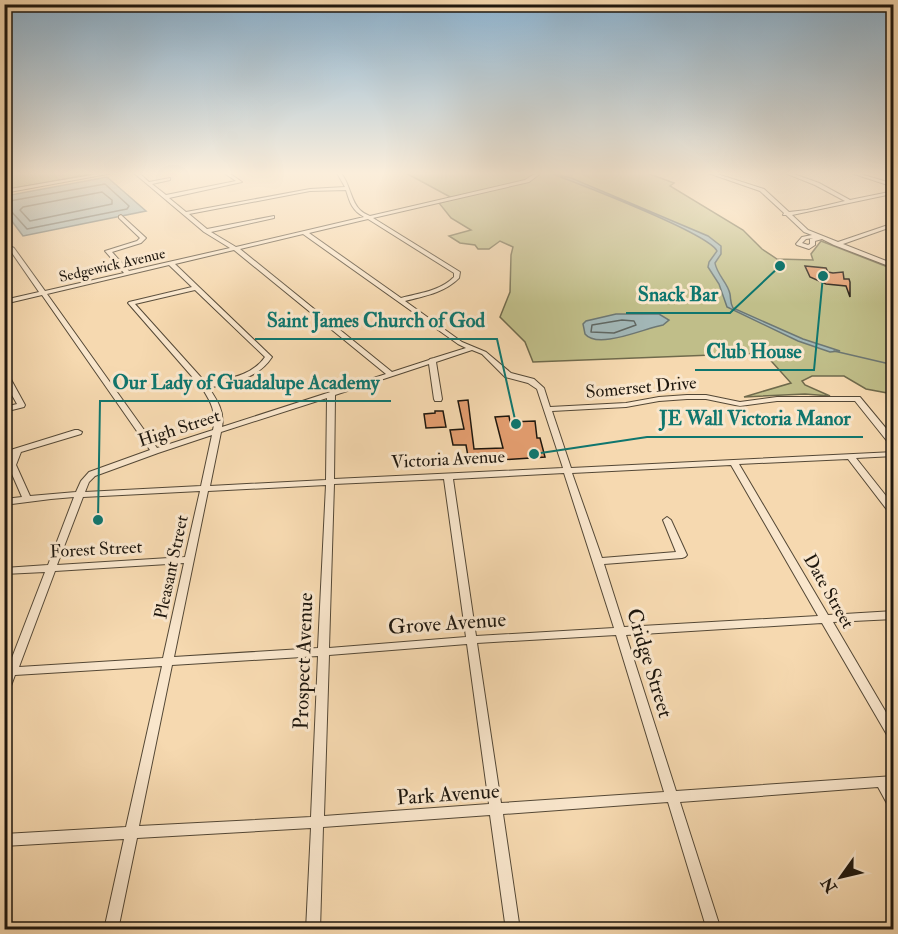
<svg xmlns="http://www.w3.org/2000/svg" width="898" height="934" font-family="'IM FELL Double Pica',serif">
	<rect width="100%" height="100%" fill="#f6d9b0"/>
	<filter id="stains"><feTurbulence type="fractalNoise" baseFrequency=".00333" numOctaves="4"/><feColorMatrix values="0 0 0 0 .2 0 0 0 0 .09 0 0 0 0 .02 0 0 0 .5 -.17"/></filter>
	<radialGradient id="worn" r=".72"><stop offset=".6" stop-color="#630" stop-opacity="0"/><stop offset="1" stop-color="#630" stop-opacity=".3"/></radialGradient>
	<g fill="#c0be89" stroke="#6f6a4c" stroke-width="1.5">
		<path d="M5,173H97L5,190Z"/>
		<path d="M406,173H647L674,183L670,186L743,230L762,249L777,259L813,260L811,254L821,241L893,269V394L866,389L844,376H812L802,381L805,385L830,396L805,394L744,397L791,383L764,353L533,362L525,342L500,317L510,292L511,255L513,247L500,241L489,249H478L475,245L460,243L449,236L471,230L451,218L439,203L454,199Z"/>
	</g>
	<g fill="#a2b7b7" stroke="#6d7773" stroke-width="1.5">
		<path d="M550,173L571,178L708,236L721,246V254L715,263C717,275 728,283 730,294C731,300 730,302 733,308L803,339L840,351L830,352L798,341L727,307L719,284L708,267L709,262L717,251C708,233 577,183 550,173Z"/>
		<path d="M107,177L146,211L23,236L5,212V196Z"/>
		<path d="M616,314H659L669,320L663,325C645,328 598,350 585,334L583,324L586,321Z"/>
	</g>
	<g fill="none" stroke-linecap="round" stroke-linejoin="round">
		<g stroke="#606762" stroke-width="1.5">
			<path d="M102,192L112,200V204L30,221L20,210L23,207Z"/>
			<path d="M4,202L105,184L129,206L127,209L27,229L11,211L4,209"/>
			<path d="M622,320L634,321L636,325L614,333L591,332L592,325Z"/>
		</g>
		<g stroke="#6d7773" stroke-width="1.5">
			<path d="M78,176L80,173"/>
			<path d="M834,351L894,365"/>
		</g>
	</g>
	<g fill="#e49e70" stroke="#1e170e" stroke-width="1.5">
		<path d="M805,266L826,268L828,272L833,273L843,272L844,279H849L850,282V297L846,286L826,284L810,277Z"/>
		<path d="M468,400L474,449L503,448L495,417L509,416L510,422L535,421L537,438H540L545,457L469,462L466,445H453L450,430L464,429L458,401Z"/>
		<path d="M435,411H443L446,427L426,428L424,414L435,413Z"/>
	</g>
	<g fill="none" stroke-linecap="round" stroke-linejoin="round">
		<defs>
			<g id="minor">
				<path d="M104,173H113L4,193V190Z"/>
				<path d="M134,173H139L149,182L170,178V180L152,184L166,195L236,181L224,173H229L242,182L169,198L186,212L310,189L345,187L337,173H341C350,184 351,202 360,210C363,213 366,214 370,216L525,180L536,173H541L529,182L373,218L460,272L459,278C444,293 424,296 405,301L462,342L486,352L511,373L534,379L544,388L550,407L626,403L659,397L687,395H706L740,402L777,397H860L894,438V446H891L855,401H777L740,406L706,399H687L659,401L626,407L552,411L571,468L894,452V456L856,458L894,506V516L891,515L848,459L739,464L828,615L894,611V619L833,622L894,726V742L890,740L822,623L626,635L676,791L894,776V786L890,787L894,792V810L890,809L878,787L680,802L721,930H707L668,802L503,814L520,930H506L490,815L323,827L320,930H306L311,828L137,838L118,930H104L124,839L4,846V834L126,827L162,666L15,675L8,694L4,695V668H8L45,572L4,574V568L48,565L74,497L51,499L4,505V499L22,497L8,465L11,455L4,457V452L75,430H78L82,432L81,434L21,452L16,465L30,496L76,492L81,481L89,472L150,450L42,295L4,304V300L39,292L10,250L4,247V243L14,248L45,291L124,273L105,251L137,241L140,238L119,218V216L121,215L146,238L141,243L112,252L129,271L230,248L204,232ZM346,190C350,203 352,210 364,217L236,247L211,232L274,218V216L207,229L189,214L310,191ZM368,219L454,273V277C440,291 420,293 401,298L309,233ZM303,234L458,344L466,348L434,358L430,359L429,360L392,372L240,249ZM234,250L386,374L222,427C225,412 217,400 209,388C234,381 257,380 272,357L175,264ZM169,265L192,287L129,302L128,303L202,388C211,402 217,413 213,430L157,448L47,294ZM195,290L265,357C252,376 227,379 207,384L135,304ZM472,350L482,354L505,377L528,383L537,389L563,468L334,479L335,395L429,364L434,399L435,401H441L442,399L436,362ZM327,398L326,480L210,486L221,432ZM212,435L201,486L85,492L89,482L95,476L158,453ZM731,465L818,616L624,627L604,564L682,558L685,557L687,555L671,520L667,517L663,520L676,552L602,558L572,473ZM564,473L614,628L476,636L453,479ZM444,479L466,637L329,648L334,484ZM326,485L318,648L174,657L208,491ZM200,491L185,557L57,565L83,497ZM184,563L163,658L19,667L55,571ZM616,635L664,792L501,803L477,643ZM467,644L489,804L324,816L329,655ZM318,656L311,817L139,826L172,665Z"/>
				<path d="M708,173H714L764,189L789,212L807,210L845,201L815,185L785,173H791L819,183L850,200L894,191V194L887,195L792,215L808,230L838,242L894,223V226L843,244L894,264V268L834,245L822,239L815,241V245L809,249L797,245L796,244L802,237L812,235L804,232L786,215H783L784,213L760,191ZM813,238L810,239V244L808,245L802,243L806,239Z"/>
				<path d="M851,173H857L894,184V187Z"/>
				<path d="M4,372L8,374L25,405L24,407L4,412V407L17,404L4,381Z"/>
			</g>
		</defs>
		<use href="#minor" stroke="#544836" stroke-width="2"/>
		<use href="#minor" fill="#f9e6cc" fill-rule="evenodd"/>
	</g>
	<linearGradient id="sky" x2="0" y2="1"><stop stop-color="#8cb5d4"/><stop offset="0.57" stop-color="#fbeedb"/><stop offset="1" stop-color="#fbeedb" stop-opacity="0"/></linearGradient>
	<rect width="898" height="304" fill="url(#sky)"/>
	<g text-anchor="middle" stroke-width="6" stroke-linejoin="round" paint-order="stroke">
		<g font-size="15" fill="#1e170e" stroke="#f9e6cc">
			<text transform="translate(112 265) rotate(-13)" y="5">Sedgewick Avenue</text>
		</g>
		<g font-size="18" fill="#1e170e" stroke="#f9e6cc">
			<text transform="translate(641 387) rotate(-5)" y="6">Somerset Drive</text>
			<text transform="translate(179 428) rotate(-18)" y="6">High Street</text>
			<text transform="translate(448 459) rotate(-3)" y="6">Victoria Avenue</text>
			<text transform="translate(96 549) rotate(-3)" y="6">Forest Street</text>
			<text transform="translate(171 567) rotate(-78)" y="6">Pleasant Street</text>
			<text transform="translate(829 591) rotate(60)" y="6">Date Street</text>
		</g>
		<g font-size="21" fill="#1e170e" stroke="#f9e6cc">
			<text transform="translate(447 623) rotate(-4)" y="7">Grove Avenue</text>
			<text transform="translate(303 661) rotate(-88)" y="7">Prospect Avenue</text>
			<text transform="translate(650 663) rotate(73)" y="7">Cridge Street</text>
			<text transform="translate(448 794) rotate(-4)" y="7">Park Avenue</text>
		</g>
	</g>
	<path fill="none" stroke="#0f766e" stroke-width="2" d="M780 266L730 313H626M516 424L497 339H255M823 276L814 370H695M98 520L100 401H391M534 454L647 437H863"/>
	<g fill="#0f766e" stroke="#f9e6cc" stroke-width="2">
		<circle cx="780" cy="266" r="6"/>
		<circle cx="516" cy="424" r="6"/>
		<circle cx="823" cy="276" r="6"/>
		<circle cx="98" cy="520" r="6"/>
		<circle cx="534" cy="454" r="6"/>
	</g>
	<g font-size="20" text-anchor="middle" font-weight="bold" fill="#0f766e" stroke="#f9e6cc" stroke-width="6" stroke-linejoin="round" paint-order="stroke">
		<text x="678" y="301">Snack Bar</text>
		<text x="376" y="327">Saint James Church of God</text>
		<text x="754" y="358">Club House</text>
		<text x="246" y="389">Our Lady of Guadalupe Academy</text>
		<text x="755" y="425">JE Wall Victoria Manor</text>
	</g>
	<rect width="898" height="934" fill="none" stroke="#f6d9b0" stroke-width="24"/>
	<rect x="6" y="6" width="886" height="922" fill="none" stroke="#1e170e" stroke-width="3"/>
	<rect x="12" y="12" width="874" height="910" fill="none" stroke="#1e170e" stroke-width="1.5"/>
	<g transform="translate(841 877) rotate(236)" stroke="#f9e6cc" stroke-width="4.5" paint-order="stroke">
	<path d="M0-4.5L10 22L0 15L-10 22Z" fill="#1e170e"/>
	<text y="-9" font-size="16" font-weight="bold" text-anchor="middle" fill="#1e170e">N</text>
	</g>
	<rect width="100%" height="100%" filter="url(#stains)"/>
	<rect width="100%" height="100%" fill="url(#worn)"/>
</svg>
